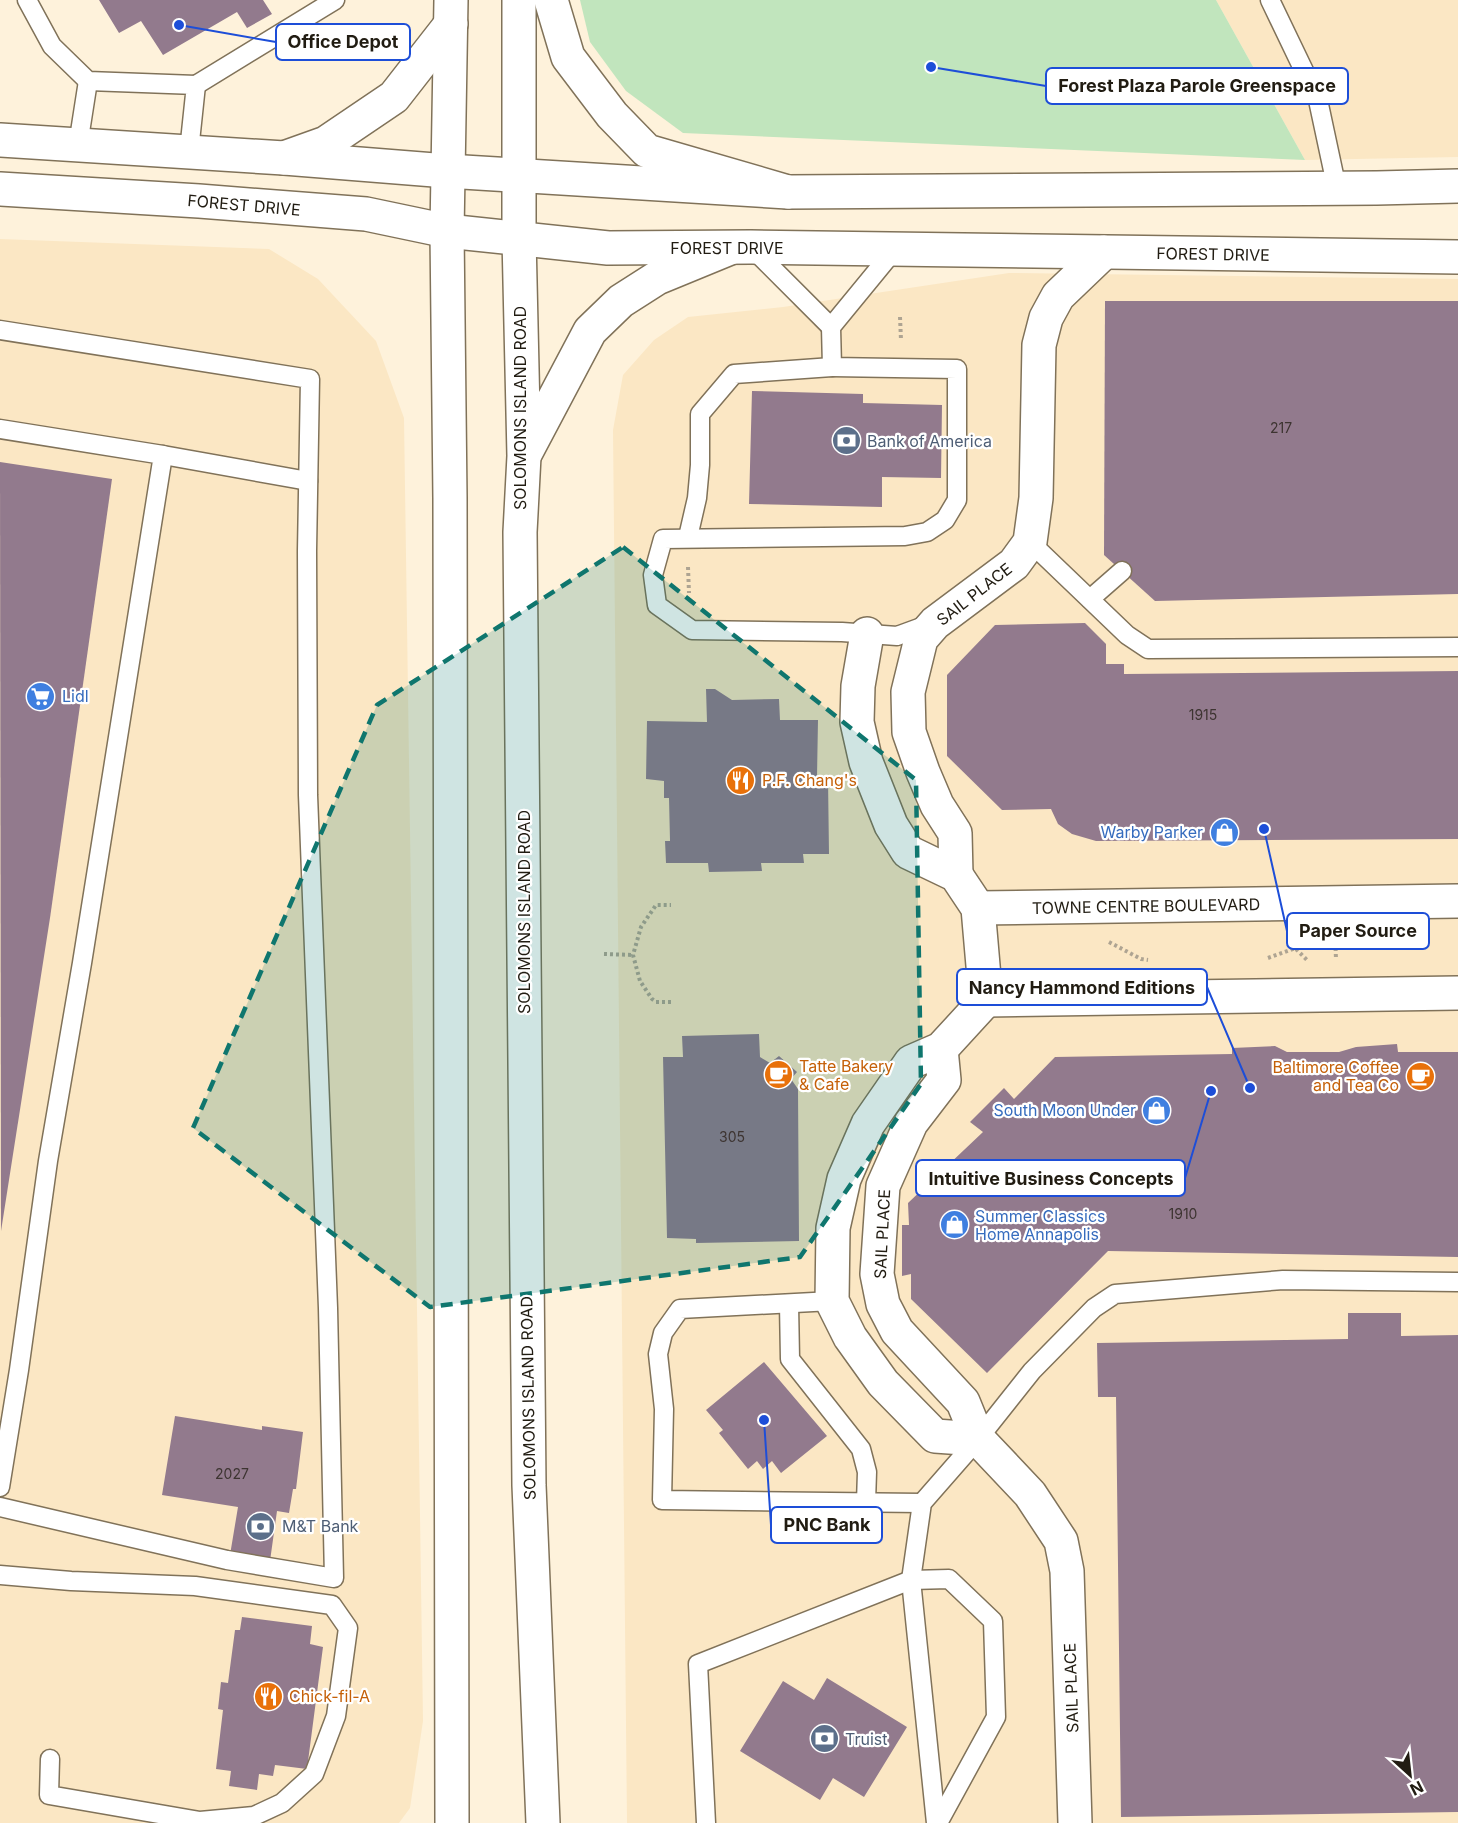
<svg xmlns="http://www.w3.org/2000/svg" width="1458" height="1823" font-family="Inter,sans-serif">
	<rect width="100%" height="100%" fill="#fef2db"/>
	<g fill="#fbe7c4">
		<path d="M1216,0H1458V157L1305,160Z"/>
		<path d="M0,239L269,249L318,279L376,341L404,418L423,1721L410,1808L399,1823H0Z"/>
		<path d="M1009,273L1458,279V1823H627L613,430L623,375L654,340L688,317L783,307Z"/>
	</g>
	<path fill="#c1e5bd" d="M580,0H1216L1305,160L683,133L626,91L590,42Z"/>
	<g fill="#927a8d">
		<path d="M99,0H263L272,14L247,28L237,12L163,55L141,21L119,33Z"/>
		<path d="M1105,301H1458V594L1155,601L1104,555Z"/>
		<path d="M752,391L863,394V403L942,405L941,478L882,477V507L749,504Z"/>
		<path d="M0,462L112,479L50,918L1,1231Z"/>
		<path d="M1085,623L1106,644V664H1124V674L1458,671V839L1096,841L1072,834L1058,824L1051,809L1002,810L947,756V675L995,625Z"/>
		<path d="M706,689H715L732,700L779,699L780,720H818L817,777L828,778L829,854H803L804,863H761L762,871L709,872L708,863H666L665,841H670L669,798H664V781L646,779L647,721L707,722Z"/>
		<path d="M759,1034L760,1057L770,1063L779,1056L797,1072L791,1079L798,1089L799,1241L696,1243V1239L667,1238L663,1057H683L682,1036Z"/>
		<path d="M1397,1044L1398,1052H1458V1257L1108,1251L987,1373L911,1299V1274L902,1276V1225H909L908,1203L983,1132L970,1122L1004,1088L1014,1099L1055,1057L1232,1054V1048L1275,1046L1287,1052H1339L1356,1047Z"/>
		<path d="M1348,1313H1401V1336L1458,1335V1812L1121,1817L1116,1397H1098L1097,1343L1348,1339Z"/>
		<path d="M764,1362L827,1436L781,1473L772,1461L763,1469L757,1461L748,1469L719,1433L723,1430L706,1410Z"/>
		<path d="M175,1416L262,1430V1426L303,1432L296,1489H293L289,1513L277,1511L270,1561L230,1555L238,1507L162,1495Z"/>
		<path d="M242,1617L312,1626L310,1644L323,1647L307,1769L275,1765L273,1776L259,1774L257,1790L229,1786L231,1771L216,1769L223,1710L218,1709L221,1682L228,1683L235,1630H240Z"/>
		<path d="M827,1678L907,1727L864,1797L833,1778L820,1800L740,1751L783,1681L814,1700Z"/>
	</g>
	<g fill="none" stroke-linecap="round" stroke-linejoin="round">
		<defs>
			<g id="service">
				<path d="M27,0L52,46L88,81L196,85L189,151"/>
				<path d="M1270,0L1318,100L1337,189"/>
				<path d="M196,85L335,0"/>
				<path d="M78,145L88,81"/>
				<path d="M752,248L831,327"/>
				<path d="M895,249L831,327L832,367L957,369V500L945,520L927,532L905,536L663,539L653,575L657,605L692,630L842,632L897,636L927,625"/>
				<path d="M0,330L310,379L307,551L308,795L328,1308L334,1578L227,1560L0,1507"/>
				<path d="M0,429L163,455L82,963L48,1161L19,1370L0,1487"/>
				<path d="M163,455L308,481"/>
				<path d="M688,537L697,498L700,465V414L734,374L832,367"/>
				<path d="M1030,542L1127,635L1148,649L1458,647"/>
				<path d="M1090,599L1122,571"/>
				<path d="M832,1301L680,1309L663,1333L658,1354L664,1409L662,1500L922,1503"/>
				<path d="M789,1304L790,1359L861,1449L867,1472L866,1502"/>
				<path d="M0,1575L71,1581L195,1586L332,1605L348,1628L336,1716L314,1774L282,1803L254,1816L200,1821L49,1795L50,1759"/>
				<path d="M706,1823L698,1664L911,1580L949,1579L993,1621L996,1717L938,1823"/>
				<path d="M936,1823L911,1580L922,1503L978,1439L1032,1371L1094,1308L1115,1294L1283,1280L1458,1282"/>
			</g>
			<g id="minor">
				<path d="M867,634L858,686L857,722L866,762L891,825L908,852L956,875L978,908L986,1000L941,1049L911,1062L868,1124L844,1179L833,1228L832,1301L850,1337L883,1383L935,1436L978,1439"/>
				<path d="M956,875L955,833L937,805L923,772L909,732L908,692L921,639L935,623L1014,564L1030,542L1036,498L1039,345L1046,318L1058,296L1104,252"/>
				<path d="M978,908L1458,901"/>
				<path d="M986,1000L1458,993"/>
				<path d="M941,1049L944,1080L911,1123L883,1186L877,1274L883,1304L897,1331L963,1402L978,1439L1030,1494L1061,1541L1067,1571L1075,1823"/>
			</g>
			<g id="secondary">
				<path d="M0,140L284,158L447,171L788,192L1377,188L1458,186"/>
				<path d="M0,189L199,201L366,214L447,231L608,248L751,247L1458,257"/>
			</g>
			<g id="trunk">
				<path d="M451,0L447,231L450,498L452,1823"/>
				<path d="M519,0V238L524,456L520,532L529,1485L543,1823"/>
				<path d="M551,0L568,57L612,115L647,151L788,192"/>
				<path d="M284,158L326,143L394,97L451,24"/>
				<path d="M526,452L590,331L621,301L657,278L730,248"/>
			</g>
		</defs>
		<use href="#service" stroke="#807259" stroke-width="21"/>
		<use href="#minor" stroke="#807259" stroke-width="36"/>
		<use href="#secondary" stroke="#807259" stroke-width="36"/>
		<use href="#trunk" stroke="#807259" stroke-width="36"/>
		<g stroke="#aea492" stroke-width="4" stroke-dasharray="3 3" stroke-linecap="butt">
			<path d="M900,317L901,340"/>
			<path d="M688,567L689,593"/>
			<path d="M1335,936L1336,959"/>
			<path d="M1109,942L1141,959L1148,960"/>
			<path d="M1296,949L1308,961"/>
			<path d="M604,954L633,955"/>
			<path d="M1268,958L1296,948L1301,939"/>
			<path d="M671,1002H656L652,999L640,981L633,955L641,927L656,905H671"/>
		</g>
		<use href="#service" stroke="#fff" stroke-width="18"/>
		<use href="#minor" stroke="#fff" stroke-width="33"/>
		<use href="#secondary" stroke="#fff" stroke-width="33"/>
		<use href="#trunk" stroke="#fff" stroke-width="33"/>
	</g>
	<path fill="#0f766e" fill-opacity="0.2" stroke="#0f766e" stroke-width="4.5" stroke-dasharray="12 8" stroke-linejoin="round" d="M623,547L916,780L921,1084L800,1257L430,1307L193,1128L377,705Z"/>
	<defs>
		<symbol id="bank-disc" viewBox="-11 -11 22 22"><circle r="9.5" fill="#5c6f8a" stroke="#fff"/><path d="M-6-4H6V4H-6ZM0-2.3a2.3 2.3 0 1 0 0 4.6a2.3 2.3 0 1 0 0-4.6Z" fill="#fff"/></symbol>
		<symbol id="supermarket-disc" viewBox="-11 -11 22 22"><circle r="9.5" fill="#3f7fe0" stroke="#fff"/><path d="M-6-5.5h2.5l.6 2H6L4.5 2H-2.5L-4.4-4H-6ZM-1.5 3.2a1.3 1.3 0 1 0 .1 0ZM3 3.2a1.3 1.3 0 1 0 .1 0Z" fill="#fff"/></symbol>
		<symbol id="restaurant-disc" viewBox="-11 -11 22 22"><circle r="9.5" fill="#e8710a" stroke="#fff"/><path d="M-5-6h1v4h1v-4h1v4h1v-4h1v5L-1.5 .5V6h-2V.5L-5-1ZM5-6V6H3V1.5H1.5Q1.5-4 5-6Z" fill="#fff"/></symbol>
		<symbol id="shop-disc" viewBox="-11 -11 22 22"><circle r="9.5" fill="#3f7fe0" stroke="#fff"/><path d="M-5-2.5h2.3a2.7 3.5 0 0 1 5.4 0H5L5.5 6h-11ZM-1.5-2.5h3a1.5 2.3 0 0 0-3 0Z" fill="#fff"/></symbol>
		<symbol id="cafe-disc" viewBox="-11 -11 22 22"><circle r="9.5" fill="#e8710a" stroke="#fff"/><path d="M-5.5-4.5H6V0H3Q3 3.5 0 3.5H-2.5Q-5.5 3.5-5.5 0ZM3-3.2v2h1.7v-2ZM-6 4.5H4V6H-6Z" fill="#fff"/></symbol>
	</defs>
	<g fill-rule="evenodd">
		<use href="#bank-disc" x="830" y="424" width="33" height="33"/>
		<use href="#supermarket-disc" x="24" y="680" width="33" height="33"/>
		<use href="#restaurant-disc" x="724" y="764" width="33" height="33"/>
		<use href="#shop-disc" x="1208" y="816" width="33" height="33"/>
		<use href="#cafe-disc" x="762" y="1058" width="33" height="33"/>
		<use href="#cafe-disc" x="1404" y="1060" width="33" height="33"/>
		<use href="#shop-disc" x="1140" y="1094" width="33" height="33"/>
		<use href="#shop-disc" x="938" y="1208" width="33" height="33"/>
		<use href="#bank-disc" x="244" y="1510" width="33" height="33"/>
		<use href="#restaurant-disc" x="252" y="1680" width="33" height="33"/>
		<use href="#bank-disc" x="808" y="1722" width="33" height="33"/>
	</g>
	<g text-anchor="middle" stroke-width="4.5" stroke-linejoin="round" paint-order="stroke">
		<g font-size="14" fill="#3d3431">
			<text x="1281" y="433">217</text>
			<text x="1203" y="720">1915</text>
			<text x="732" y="1142">305</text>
			<text x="1183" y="1219">1910</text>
			<text x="232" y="1479">2027</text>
		</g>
		<g font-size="16" fill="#211c12" stroke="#fff">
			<text transform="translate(244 205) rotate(5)" y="6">FOREST DRIVE</text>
			<text x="727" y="254">FOREST DRIVE</text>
			<text transform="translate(1213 254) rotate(1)" y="6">FOREST DRIVE</text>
			<text transform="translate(520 408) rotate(-90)" y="6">SOLOMONS ISLAND ROAD</text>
			<text transform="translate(974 594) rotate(-38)" y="6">SAIL PLACE</text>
			<text transform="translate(1146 906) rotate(-1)" y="6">TOWNE CENTRE BOULEVARD</text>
			<text transform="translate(524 912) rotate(-90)" y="6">SOLOMONS ISLAND ROAD</text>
			<text transform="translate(882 1234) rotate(-87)" y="6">SAIL PLACE</text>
			<text transform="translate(528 1398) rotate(-91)" y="6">SOLOMONS ISLAND ROAD</text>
			<text transform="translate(1071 1688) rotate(-92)" y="6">SAIL PLACE</text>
		</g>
		<g font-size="16" fill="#4e5e75" stroke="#fff" text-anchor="start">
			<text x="867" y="447">Bank of America</text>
			<text x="282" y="1532">M&amp;T Bank</text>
			<text x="845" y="1745">Truist</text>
		</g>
		<g font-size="16" fill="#366cbe" stroke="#fff" text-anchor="start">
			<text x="62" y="702">Lidl</text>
			<text x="1203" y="838" text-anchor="end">Warby Parker</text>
			<text x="1136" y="1116" text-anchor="end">South Moon Under</text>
			<text x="975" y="1222">Summer Classics<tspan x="975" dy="18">Home Annapolis</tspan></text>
		</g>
		<g font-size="16" fill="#c56008" stroke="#fff" text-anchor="start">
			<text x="762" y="786">P.F. Chang's</text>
			<text x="799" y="1072">Tatte Bakery<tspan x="799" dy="18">&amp; Cafe</tspan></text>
			<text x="1399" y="1073" text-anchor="end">Baltimore Coffee<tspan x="1399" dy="18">and Tea Co</tspan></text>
			<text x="289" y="1702">Chick-fil-A</text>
		</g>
	</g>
	<path fill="none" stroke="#1d4ed8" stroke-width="2" d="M179 25L276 42M931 67L1046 86M1264 829L1287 931M1250 1088L1207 987M1211 1091L1185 1178M764 1420L771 1525"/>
	<g fill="#1d4ed8" stroke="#fff" stroke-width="2">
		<circle cx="179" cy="25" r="6"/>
		<circle cx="931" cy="67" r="6"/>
		<circle cx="1264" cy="829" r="6"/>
		<circle cx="1250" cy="1088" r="6"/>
		<circle cx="1211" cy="1091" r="6"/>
		<circle cx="764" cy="1420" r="6"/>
	</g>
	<g fill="#fff" stroke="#1d4ed8" stroke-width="2">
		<rect x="276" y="24" width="134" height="36" rx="6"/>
		<rect x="1046" y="68" width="302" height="36" rx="6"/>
		<rect x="1287" y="913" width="142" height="36" rx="6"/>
		<rect x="957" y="969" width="250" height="36" rx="6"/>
		<rect x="916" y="1160" width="269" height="36" rx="6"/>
		<rect x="771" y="1507" width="111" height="36" rx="6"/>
	</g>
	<g font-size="18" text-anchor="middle" font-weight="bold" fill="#211c12">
		<text x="343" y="48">Office Depot</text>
		<text x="1197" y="92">Forest Plaza Parole Greenspace</text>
		<text x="1358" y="937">Paper Source</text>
		<text x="1082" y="994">Nancy Hammond Editions</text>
		<text x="1051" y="1185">Intuitive Business Concepts</text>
		<text x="827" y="1531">PNC Bank</text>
	</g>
	<g transform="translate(1410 1775) rotate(153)" stroke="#ffffff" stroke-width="4.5" paint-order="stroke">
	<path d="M0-4.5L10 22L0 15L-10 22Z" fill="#211c12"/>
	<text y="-9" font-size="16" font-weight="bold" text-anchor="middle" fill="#211c12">N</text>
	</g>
</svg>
